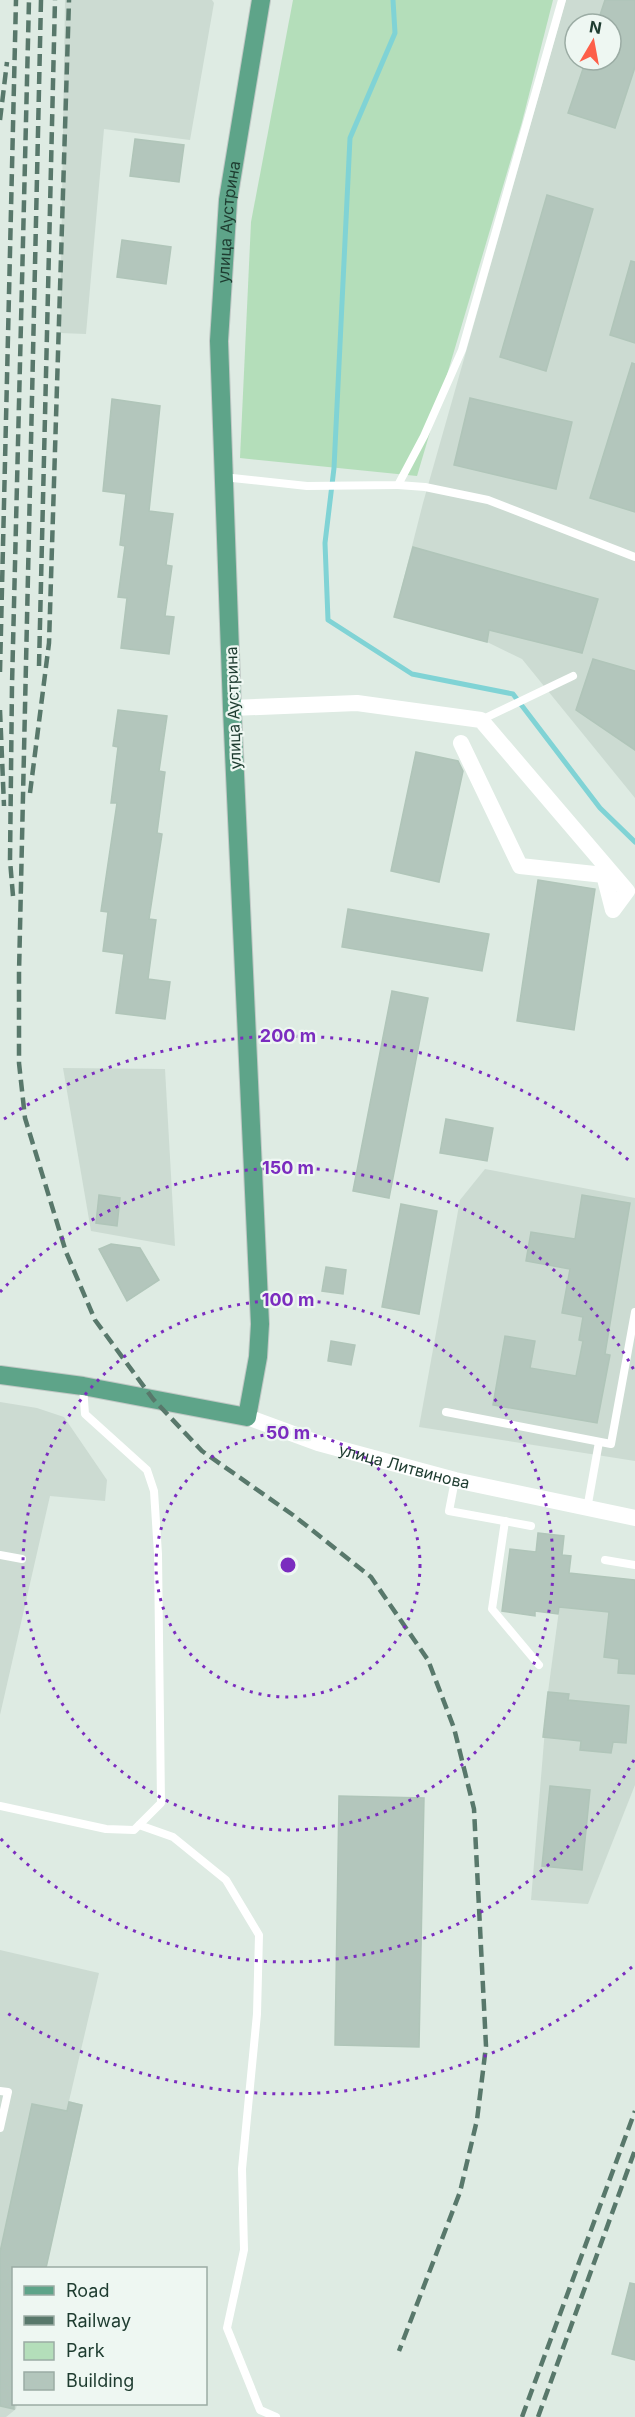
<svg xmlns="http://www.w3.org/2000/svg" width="635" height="2417" font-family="Inter,sans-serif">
	<rect width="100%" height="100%" fill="#deebe3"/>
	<g fill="#ccdbd2" fill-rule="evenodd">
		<path d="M65,0H212L214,3L190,140L104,129L86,334L60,333Z"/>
		<path d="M566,0H635V798L522,659L487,642L394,617L423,503ZM575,24H611V60H575Z"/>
		<path d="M63,1068L165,1069L175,1246L91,1231Z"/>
		<path d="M485,1169L635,1198V1461L419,1427L460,1200Z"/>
		<path d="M0,1402L37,1408L64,1417L107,1480L105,1501L50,1496L0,1715Z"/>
		<path d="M564,1573L635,1580V1785L588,1904L531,1900L548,1692Z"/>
		<path d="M0,1950L99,1973L69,2101L83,2105L46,2268H14V2404H17L16,2409L6,2417H0Z"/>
	</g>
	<path fill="#b4deba" d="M293,0H553L522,122L417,476L240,458L251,222Z"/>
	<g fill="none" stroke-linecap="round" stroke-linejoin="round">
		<path stroke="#80d3d5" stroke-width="5" d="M393,0L395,33L350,138L334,468L325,543L328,620L412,674L513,694L600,808L635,842"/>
	</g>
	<g fill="#b3c6bc" stroke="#b0c5b9" stroke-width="1.5">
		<path d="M605,0H635V67L615,128L568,113L586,60H611V24H597Z"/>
		<path d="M135,139L184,145L179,182L130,176Z"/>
		<path d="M547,195L593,209L546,371L500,357Z"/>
		<path d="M122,240L171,247L166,284L117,277Z"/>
		<path d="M631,261L635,262V343L610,335Z"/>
		<path d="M632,363L635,364V512L590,498Z"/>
		<path d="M470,398L572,422L556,489L454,465Z"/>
		<path d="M112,399L160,406L149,511L173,514L166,565L172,566L165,616L174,617L169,654L121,648L127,598L118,597L125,546L120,545L126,494L103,491Z"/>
		<path d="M413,547L598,599L582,653L489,630L487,642L394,617Z"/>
		<path d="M593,659L635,671V750L576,710Z"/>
		<path d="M118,710L167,716L159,771L165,772L157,833L162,834L149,919L156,920L148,979L170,982L165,1019L116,1013L124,954L103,951L108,912L101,911L117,803H111L118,747L113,746Z"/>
		<path d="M416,752L458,761L463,771L439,882L391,871Z"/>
		<path d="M538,880L595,889L574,1030L517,1021Z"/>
		<path d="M348,909L489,934L482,971L342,947Z"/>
		<path d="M392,991L428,998L389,1198L353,1191Z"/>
		<path d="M446,1119L493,1128L487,1161L440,1153Z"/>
		<path d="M99,1195L120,1198L117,1226L96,1223Z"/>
		<path d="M582,1195L630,1203L605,1354L610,1355L597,1423L493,1405L505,1336L535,1341L530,1368L576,1376L583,1341L579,1340L583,1317L562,1313L570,1269L526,1261L531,1232L575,1239Z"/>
		<path d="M401,1204L437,1211L419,1314L382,1307Z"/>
		<path d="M111,1244L140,1248L159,1280L127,1301L99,1249Z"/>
		<path d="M326,1267L346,1270L343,1294L322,1291Z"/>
		<path d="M331,1341L355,1345L351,1365L328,1361Z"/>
		<path d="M538,1533L564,1536L562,1555L571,1556L569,1573L635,1580V1674L618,1673L619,1659L604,1657L609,1612L559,1607L558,1614L535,1611V1616L502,1611L510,1549L536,1552Z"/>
		<path d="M548,1692L569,1694L568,1700L629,1706L626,1743L613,1742L611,1753L580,1750L581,1741L543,1737Z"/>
		<path d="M550,1786L590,1790L582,1870L542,1866Z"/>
		<path d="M339,1796L424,1798L419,2047L335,2045Z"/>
		<path d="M69,2102L82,2105L46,2268H14V2409L0,2406V2252L32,2104L67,2111Z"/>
		<path d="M630,2283L635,2284V2360L612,2354Z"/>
	</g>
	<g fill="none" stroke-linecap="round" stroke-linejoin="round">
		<defs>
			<g id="primary">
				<path id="s2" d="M0,1375L83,1386L247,1417L258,1357L260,1324L232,708L219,341L228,200L261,0"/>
			</g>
		</defs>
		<use href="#primary" stroke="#c0c8c5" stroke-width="20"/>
		<g stroke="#fff" stroke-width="8">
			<path d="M223,477L307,486L398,485L424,436L462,350L562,0"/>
			<path d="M398,485L425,487L488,500L635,557"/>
			<path d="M481,720L573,676"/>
			<path d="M446,1412L611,1444L635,1312"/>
			<path d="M455,1480L449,1511L531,1526"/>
			<path d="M587,1509L599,1442"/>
			<path d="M505,1521L492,1609L539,1665"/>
			<path d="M0,1555L22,1559"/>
			<path d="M605,1560L635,1565"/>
			<path d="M0,1806L106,1829L134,1830L161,1803L158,1554L154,1491L147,1470L85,1414L83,1387"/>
			<path d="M139,1825L173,1837L226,1880L259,1935L257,2014L242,2169L244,2250L227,2328L260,2410L276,2417"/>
			<path d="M0,2091L8,2092L0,2128"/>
		</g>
		<g stroke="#fff" stroke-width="16">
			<path d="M232,708L357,703L481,720L627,891L613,910L604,875L520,866L461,743"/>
			<path id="s1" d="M247,1417L318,1443L455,1480L635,1518"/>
		</g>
		<use href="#primary" stroke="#5ea489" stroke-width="18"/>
		<g stroke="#58786b" stroke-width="4.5" stroke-dasharray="12 6" stroke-linecap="butt">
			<path d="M41,0L19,973V1063L25,1118L66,1252L95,1320L153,1399L202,1451L293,1515L371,1577L428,1660L454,1728L474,1809L486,2046L477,2120L460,2192L399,2351"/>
			<path d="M0,120L7,62"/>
			<path d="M39,666L55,0"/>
			<path d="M0,672L16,0"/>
			<path d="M0,710L4,806"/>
			<path d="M30,793L49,643L69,0"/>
			<path d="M13,896L10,860L12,685L29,0"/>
			<path d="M522,2417L635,2111"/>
			<path d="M538,2417L635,2150"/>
		</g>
	</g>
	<g fill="none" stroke="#7b2cbf" stroke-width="3" stroke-dasharray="3 6">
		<circle cx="288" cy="1565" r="132"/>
		<circle cx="288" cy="1565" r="265"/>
		<path d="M634 1760A397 397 0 0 1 0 1838M0 1292A397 397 0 0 1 634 1370"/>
		<path d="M632 1967A529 529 0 0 1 4 2011M4 1119A529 529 0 0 1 632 1163"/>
	</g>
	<g text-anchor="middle" stroke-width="4.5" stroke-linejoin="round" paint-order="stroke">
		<g font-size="16" fill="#1e3c30" stroke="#eef7f2">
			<text dy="6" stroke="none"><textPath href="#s2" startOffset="1448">улица Аустрина</textPath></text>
			<text transform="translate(233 708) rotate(-92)" y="6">улица Аустрина</text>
			<text dy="6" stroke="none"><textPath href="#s1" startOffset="165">улица Литвинова</textPath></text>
		</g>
	</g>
	<circle cx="288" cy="1565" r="9" fill="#7b2cbf" stroke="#eef7f2" stroke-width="3"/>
	<g font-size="18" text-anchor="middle" font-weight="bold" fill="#7b2cbf" stroke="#eef7f2" stroke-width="4.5" stroke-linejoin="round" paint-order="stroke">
		<text x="288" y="1042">200 m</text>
		<text x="288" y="1174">150 m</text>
		<text x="288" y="1306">100 m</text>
		<text x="288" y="1439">50 m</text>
	</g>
	<rect x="12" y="2267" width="195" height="138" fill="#eef7f2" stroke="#9baca4" stroke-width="1.5"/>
	<rect x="24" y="2286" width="30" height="9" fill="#5ea489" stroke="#9baca4" stroke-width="1.5"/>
	<text x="66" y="2297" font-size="18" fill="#1e3c30">Road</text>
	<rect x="24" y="2316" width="30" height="9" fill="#58786b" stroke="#9baca4" stroke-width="1.5"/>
	<text x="66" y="2327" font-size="18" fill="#1e3c30">Railway</text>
	<rect x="24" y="2342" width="30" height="18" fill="#b4deba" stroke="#9baca4" stroke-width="1.5"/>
	<text x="66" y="2357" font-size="18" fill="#1e3c30">Park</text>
	<rect x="24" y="2372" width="30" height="18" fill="#b3c6bc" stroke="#9baca4" stroke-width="1.5"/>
	<text x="66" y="2387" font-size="18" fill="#1e3c30">Building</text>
	<g transform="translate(593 42) rotate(10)"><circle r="28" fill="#eef7f2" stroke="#9baca4" stroke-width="1.5"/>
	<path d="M0-4.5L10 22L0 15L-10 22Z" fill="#fd5f49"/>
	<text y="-9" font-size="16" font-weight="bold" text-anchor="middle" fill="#1e3c30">N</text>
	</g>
</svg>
